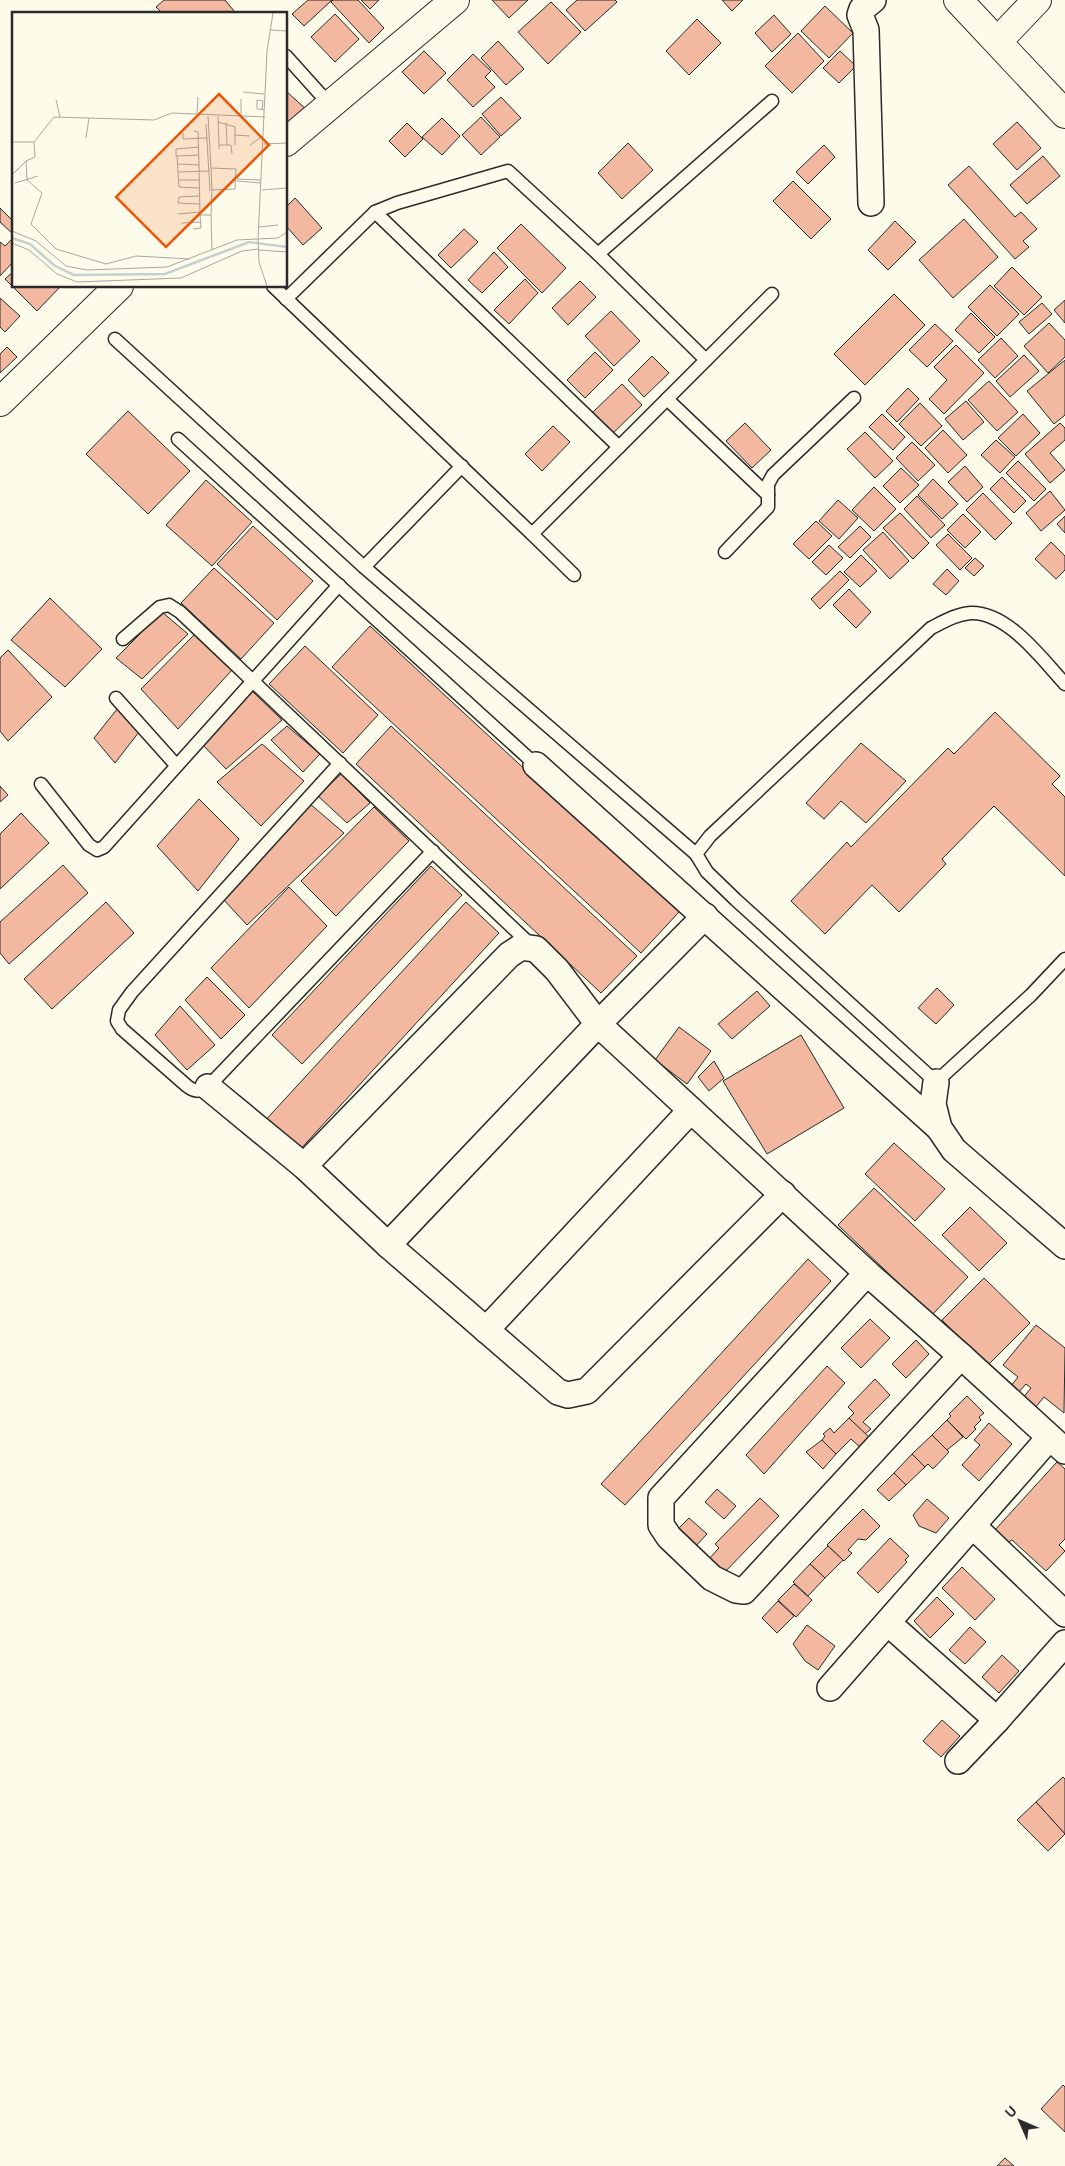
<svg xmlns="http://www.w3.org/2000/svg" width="1065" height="2166" font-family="Overpass,sans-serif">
	<rect width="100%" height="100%" fill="#fdfbea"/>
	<g fill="#f2b8a0" stroke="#2b2b2b">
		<path d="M164,0H225L234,11L231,14H163L156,7Z"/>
		<path d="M308,0H332L304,26L292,14Z"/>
		<path d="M333,0H358L384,28L369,43L331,2Z"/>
		<path d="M361,0H379L370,9Z"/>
		<path d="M492,0H528L509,18Z"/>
		<path d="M577,0H615L617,2L585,31L566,10Z"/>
		<path d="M722,0H743L732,11Z"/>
		<path d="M551,2L581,32L548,64L518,32Z"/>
		<path d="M825,6L853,33L829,58L801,31Z"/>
		<path d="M335,14L359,39L335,62L311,37Z"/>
		<path d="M774,15L791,34L772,52L755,33Z"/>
		<path d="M697,19L721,43L689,75L666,51Z"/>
		<path d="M798,33L824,61L792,93L765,66Z"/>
		<path d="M498,41L524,69L506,85L481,58Z"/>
		<path d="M424,51L446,73L424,94L402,72Z"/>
		<path d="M840,51L856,66L839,83L823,68Z"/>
		<path d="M473,54L491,71L485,77L495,87L473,107L447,80Z"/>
		<path d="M286,91L308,111L288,123L286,122Z"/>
		<path d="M501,97L521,118L501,136L482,114Z"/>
		<path d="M481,117L500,137L481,155L462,135Z"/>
		<path d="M442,118L460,136L442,155L422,137Z"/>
		<path d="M1017,122L1041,148L1017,170L993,144Z"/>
		<path d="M407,123L423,139L405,157L389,141Z"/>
		<path d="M628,143L653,170L622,199L598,173Z"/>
		<path d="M824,145L835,157L808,184L796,172Z"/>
		<path d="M1043,156L1060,176L1027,204L1010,185Z"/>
		<path d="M969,166L1015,217L1021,212L1037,229L1023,241L1029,247L1015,259L948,185Z"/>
		<path d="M793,181L831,219L811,239L773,201Z"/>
		<path d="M295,198L322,228L303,245L286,226V207Z"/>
		<path d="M0,208L14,222V235L0,222Z"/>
		<path d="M964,219L998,257L953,298L919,260Z"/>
		<path d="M895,221L916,242L888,270L868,250Z"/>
		<path d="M521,224L566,268L542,293L497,248Z"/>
		<path d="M464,229L478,242L451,268L438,255Z"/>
		<path d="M14,237V261L0,276V242L5,246Z"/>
		<path d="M494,252L508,267L482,293L468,280Z"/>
		<path d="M1012,267L1042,297L1024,315L994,286Z"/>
		<path d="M14,271V286H61L37,311L5,279Z"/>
		<path d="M525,279L538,293L509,324L494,310Z"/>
		<path d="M580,281L596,297L568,325L552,308Z"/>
		<path d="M990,285L1019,314L997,336L968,307Z"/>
		<path d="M894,294L925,325L865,385L834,354Z"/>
		<path d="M0,298L20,316L5,332L0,327Z"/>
		<path d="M1065,300V323L1054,310Z"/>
		<path d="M1042,303L1052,314L1029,334L1019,322Z"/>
		<path d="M611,311L640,341L614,366L585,336Z"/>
		<path d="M971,313L995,337L979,353L955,330Z"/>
		<path d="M1049,323L1065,340V357L1048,373L1024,346Z"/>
		<path d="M935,324L953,341L927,367L909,350Z"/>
		<path d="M1001,338L1018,356L995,378L978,360Z"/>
		<path d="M956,345L984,373L944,414L929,399L947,380L934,367Z"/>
		<path d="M7,347L17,357L0,373V354Z"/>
		<path d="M595,352L613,370L585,398L567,380Z"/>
		<path d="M1024,355L1039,371L1010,397L996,381Z"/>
		<path d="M652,356L669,373L644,397L628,380Z"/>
		<path d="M1065,360V415L1054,424L1027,391Z"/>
		<path d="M989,381L1018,412L997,431L968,400Z"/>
		<path d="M622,384L642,405L611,435L591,414Z"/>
		<path d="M908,388L919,399L897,422L886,411Z"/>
		<path d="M966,401L984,422L963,440L945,419Z"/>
		<path d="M920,403L942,426L921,446L899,424Z"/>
		<path d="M128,411L190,471L148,514L86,454Z"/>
		<path d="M882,414L905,437L893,450L869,427Z"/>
		<path d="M1023,414L1040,433L1016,456L998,438Z"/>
		<path d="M745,423L771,450L752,468L726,441Z"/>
		<path d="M1060,423L1065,428V440L1050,453L1065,470L1050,483L1025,454Z"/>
		<path d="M553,426L570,442L542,471L525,454Z"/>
		<path d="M943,430L967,455L948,473L925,448Z"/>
		<path d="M865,432L893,461L875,478L847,449Z"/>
		<path d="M996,440L1015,457L1000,473L981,455Z"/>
		<path d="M912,442L935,465L918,481L896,458Z"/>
		<path d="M1018,461L1046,489L1034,501L1006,473Z"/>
		<path d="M965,466L983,487L967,502L948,482Z"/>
		<path d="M901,468L919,485L900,503L883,486Z"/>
		<path d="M1002,477L1026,501L1014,513L990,489Z"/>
		<path d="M933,479L958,504L942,519L918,495Z"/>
		<path d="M206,480L252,522L212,566L166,525Z"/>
		<path d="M874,487L896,509L874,531L852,510Z"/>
		<path d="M1050,491L1065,510L1041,531L1026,513Z"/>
		<path d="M983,493L1012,523L995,540L966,510Z"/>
		<path d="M917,496L945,525L931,538L904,509Z"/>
		<path d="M838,500L858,518L839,539L819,521Z"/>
		<path d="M900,513L929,543L913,559L883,528Z"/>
		<path d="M963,514L981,532L965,548L947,530Z"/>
		<path d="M1065,516V533L1057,524Z"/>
		<path d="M816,521L832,536L809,559L793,544Z"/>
		<path d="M253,526L313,581L277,620L217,564Z"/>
		<path d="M860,526L871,537L850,558L838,547Z"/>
		<path d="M883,532L909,561L890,579L863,550Z"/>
		<path d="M948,534L972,558L960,570L936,545Z"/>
		<path d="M1051,542L1065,556V570L1056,579L1035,559Z"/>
		<path d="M829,545L843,558L826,575L812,562Z"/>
		<path d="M861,555L877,571L860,587L844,572Z"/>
		<path d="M975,558L984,566L974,576L965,568Z"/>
		<path d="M214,568L274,623L241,659L181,603Z"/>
		<path d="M947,569L959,581L946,595L933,584Z"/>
		<path d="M840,571L849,580L820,609L811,599Z"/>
		<path d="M849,589L871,612L856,628L833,605Z"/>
		<path d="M50,598L102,649L65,687L11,640Z"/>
		<path d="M162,612L188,634L142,679L116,658Z"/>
		<path d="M370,626L679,912L641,953L332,667Z"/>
		<path d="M194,635L232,670L178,729L141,689Z"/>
		<path d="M305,646L378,715L343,753L269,684Z"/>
		<path d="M8,650L52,697L8,741L0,731V658Z"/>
		<path d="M251,690L282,720L226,769L202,744Z"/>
		<path d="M118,708L139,732L115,763L94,738Z"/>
		<path d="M995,712L1060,776L1052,784L1065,797V876L994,806L942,859L946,864L899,912L872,885L825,934L791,901L847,842L851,847L948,748L954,754Z"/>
		<path d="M287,726L320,754L303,772L271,740Z"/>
		<path d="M391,726L637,956L601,993L356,764Z"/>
		<path d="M861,743L906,781L866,823L841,801L824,819L806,803Z"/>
		<path d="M262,744L304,781L261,826L217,782Z"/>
		<path d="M341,774L370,803L347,823L318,796Z"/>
		<path d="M0,786L8,795L0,802Z"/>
		<path d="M199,799L239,839L198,891L157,846Z"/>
		<path d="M309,803L344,833L247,925L223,899Z"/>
		<path d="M374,807L409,841L336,916L301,881Z"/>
		<path d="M21,813L49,843L0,889V834Z"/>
		<path d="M63,865L88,893L9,964L0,953V922Z"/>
		<path d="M431,866L462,895L302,1064L272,1035Z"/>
		<path d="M289,887L327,926L249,1008L211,968Z"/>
		<path d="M106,902L134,933L52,1009L24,979Z"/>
		<path d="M466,902L499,933L295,1155L262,1124Z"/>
		<path d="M207,977L245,1015L221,1039L185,1000Z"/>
		<path d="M937,988L954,1005L936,1024L918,1008Z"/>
		<path d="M757,991L770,1006L732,1039L718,1024Z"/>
		<path d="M180,1006L215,1045L187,1070L155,1035Z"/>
		<path d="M679,1027L711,1051L687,1084L655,1060Z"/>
		<path d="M801,1035L844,1108L767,1154L723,1081Z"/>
		<path d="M714,1061L724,1078L709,1091L698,1077Z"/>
		<path d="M894,1143L945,1189L915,1221L865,1174Z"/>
		<path d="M874,1188L968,1277L932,1315L838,1225Z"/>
		<path d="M970,1207L1007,1243L979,1271L942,1235Z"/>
		<path d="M808,1259L831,1281L625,1505L601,1484Z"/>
		<path d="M984,1278L1030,1323L988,1365L942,1320Z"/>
		<path d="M870,1319L890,1338L861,1368L841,1348Z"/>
		<path d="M1036,1325L1065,1348L1064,1413L1044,1397L1034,1409L1022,1399L1031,1388L1026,1384L1018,1393L1010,1387L1018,1377L1003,1365Z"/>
		<path d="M916,1340L929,1354L906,1378L892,1364Z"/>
		<path d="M827,1366L845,1383L764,1474L746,1455Z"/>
		<path d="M875,1379L890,1395L863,1422L871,1429L865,1434L849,1418L854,1413L848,1407Z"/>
		<path d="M967,1396L984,1413L979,1417L981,1420L974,1427L976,1429L966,1439L947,1420L951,1416L949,1414Z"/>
		<path d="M849,1418L870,1438L861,1448L851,1439L836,1454L822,1440L825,1436L823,1434L830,1428L834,1433Z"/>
		<path d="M947,1420L963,1437L947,1450L932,1435Z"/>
		<path d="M989,1423L1012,1444L979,1481L962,1465L980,1445L974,1440Z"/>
		<path d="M932,1435L949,1452L933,1469L928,1464L925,1467L912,1454Z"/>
		<path d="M822,1440L836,1454L823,1469L806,1452Z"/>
		<path d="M912,1454L925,1467L906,1485L894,1473Z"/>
		<path d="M1057,1462L1065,1469V1539L1059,1545L1065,1551L1046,1571L1012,1540L1007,1543L994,1531Z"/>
		<path d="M894,1473L906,1485L889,1501L877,1490Z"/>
		<path d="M717,1489L736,1506L724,1519L705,1502Z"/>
		<path d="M760,1498L779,1516L722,1575L707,1561L719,1548L715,1544Z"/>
		<path d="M927,1499L949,1518L936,1533L919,1526L913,1515Z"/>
		<path d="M863,1509L880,1526L866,1540L858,1539L848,1550L852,1553L844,1561L827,1545Z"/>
		<path d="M689,1518L707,1534L693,1549L676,1531Z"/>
		<path d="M890,1538L909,1556L905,1560L907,1562L878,1593L857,1573Z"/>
		<path d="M828,1546L843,1560L825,1578L810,1564Z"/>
		<path d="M810,1564L825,1578L808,1596L793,1582Z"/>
		<path d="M962,1567L995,1599L975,1620L942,1588Z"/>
		<path d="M794,1584L812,1600L796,1617L778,1600Z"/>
		<path d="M937,1597L954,1614L930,1638L914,1621Z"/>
		<path d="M778,1601L794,1616L777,1633L762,1618Z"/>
		<path d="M807,1625L835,1646L818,1670L805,1661L793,1644Z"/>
		<path d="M970,1627L986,1642L965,1664L949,1650Z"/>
		<path d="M1002,1655L1019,1671L999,1693L982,1677Z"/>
		<path d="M942,1720L960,1736L941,1757L923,1741Z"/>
		<path d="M1063,1777L1065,1779V1834L1036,1802Z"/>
		<path d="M1036,1802L1065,1834L1048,1851L1017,1820Z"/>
		<path d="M1063,2085L1065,2087V2132L1041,2109Z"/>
		<path d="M1005,2158L1014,2166H997Z"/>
	</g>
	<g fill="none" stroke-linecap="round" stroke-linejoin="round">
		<defs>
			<g id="service">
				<path d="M286,56L330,105"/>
				<path d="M375,212L619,447"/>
				<path d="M598,254L772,101"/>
				<path d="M273,286L532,534"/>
				<path d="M286,299L375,212L397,203L508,171L598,254L706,360"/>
				<path d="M115,339L364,567L696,854"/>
				<path d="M667,399L772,294"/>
				<path d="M178,439L536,765"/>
				<path d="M725,552L768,507V484L773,475L854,398"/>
				<path d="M364,567L462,466"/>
				<path d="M574,575L532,534L667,399L768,495"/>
				<path d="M123,639L160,607L169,605L180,612L533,947"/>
				<path d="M1065,684C1042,659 1008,612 971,613C956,614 943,622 931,628L710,836L696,854L707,872L736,900L936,1082L1031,995L1065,959"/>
				<path d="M116,698L176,765"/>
				<path d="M340,763L132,992L119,1010L117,1021L122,1029L187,1086C195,1092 199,1092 208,1087L433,851"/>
				<path d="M41,784L89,845L97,850L104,847L339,585"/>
			</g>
			<g id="minor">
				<path d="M871,203L866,30L860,15L862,9L873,0"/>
				<path d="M536,765L939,1128"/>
				<path d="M936,1082L933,1104L939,1128L954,1150L1065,1246"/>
				<path d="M208,1087L304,1166L388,1245L558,1392L568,1395L587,1391L783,1194"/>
				<path d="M304,1166L509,955L521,947L536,949L557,970L598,1024L867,1273L961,1356L1065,1451"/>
				<path d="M388,1245L598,1024L705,916"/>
				<path d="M867,1273L661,1498V1525L669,1537L712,1578L736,1590L744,1591L961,1356"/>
				<path d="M486,1330L691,1110"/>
				<path d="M973,1526L1065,1614"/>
				<path d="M888,1623L997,1720"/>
				<path d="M830,1688L1049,1438"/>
				<path d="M958,1761L997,1720L1065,1643"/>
			</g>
			<g id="tertiary">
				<path d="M998,41L1037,0"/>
				<path d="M286,142L455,0"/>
				<path d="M0,402L119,286"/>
			</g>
			<path id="secondary" d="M958,0L1065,114"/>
		</defs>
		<use href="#service" stroke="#2b2b2b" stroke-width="15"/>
		<use href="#minor" stroke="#2b2b2b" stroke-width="28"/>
		<use href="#tertiary" stroke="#2b2b2b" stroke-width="30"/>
		<use href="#secondary" stroke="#2b2b2b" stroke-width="30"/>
		<use href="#service" stroke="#fdfbea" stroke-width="12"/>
		<use href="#minor" stroke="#fdfbea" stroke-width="25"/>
		<use href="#tertiary" stroke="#fdfbea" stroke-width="28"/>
		<use href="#secondary" stroke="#fdfbea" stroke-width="28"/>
	</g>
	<g transform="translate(12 12)">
		<rect width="275" height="275" fill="#fdfbea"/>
		<path fill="none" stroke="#c7d0d0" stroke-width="2.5" d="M0,226L18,232L43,254L62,263L153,262L237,230L275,235"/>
		<path fill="none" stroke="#a9a89e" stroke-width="1" d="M259,18L275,19M231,80L252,82M44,88L48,105M250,98L251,89L245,88V97H248L252,98M185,101L186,85M196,104L199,156M206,104L207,133M229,104V87M206,110L223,115V133M214,110L215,133M194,112L198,179M182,119L186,120L187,153M171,121V127L195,126M223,123L238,124M74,126L77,106M0,130H22L42,105L142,108L160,101L253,105M22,130L23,145L14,149L15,168L30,181L19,212L44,237L94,252L124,244L178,247M252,132L275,131M238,133L251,124M187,135L164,137V144L187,143M207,137V133H219L220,142M165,144L167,175L187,176M166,152L187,153L188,203H199L200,178M199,156L224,157L223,177L200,178ZM166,160L197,159M0,163L14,149M225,167L248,168M167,168H187M225,169L249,171M3,171L26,164M250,178L275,176M187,184L167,185L166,191L188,192M166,202L188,200M199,203L200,238M169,211L189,210M247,215L266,213M181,217L189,216L188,203M0,219L24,229L54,254L75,258L155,255L225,228L266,226L275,220M0,231L17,238L45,262L65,270L169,266L230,239L246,237M247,238L275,240M255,274L247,250L246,227L255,39L261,1"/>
		<path fill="#e8590c" fill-opacity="0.15" stroke="#e8590c" stroke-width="2.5" d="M207,82L257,133L154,235L104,185Z"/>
		<rect width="275" height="275" fill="none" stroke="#2b2b2b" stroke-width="2.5"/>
	</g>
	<g transform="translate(1020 2121) rotate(315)" stroke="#fdfbea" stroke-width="4" paint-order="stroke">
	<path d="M0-4L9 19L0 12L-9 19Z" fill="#2b2b2b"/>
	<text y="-8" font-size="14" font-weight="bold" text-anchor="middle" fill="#2b2b2b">U</text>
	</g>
</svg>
